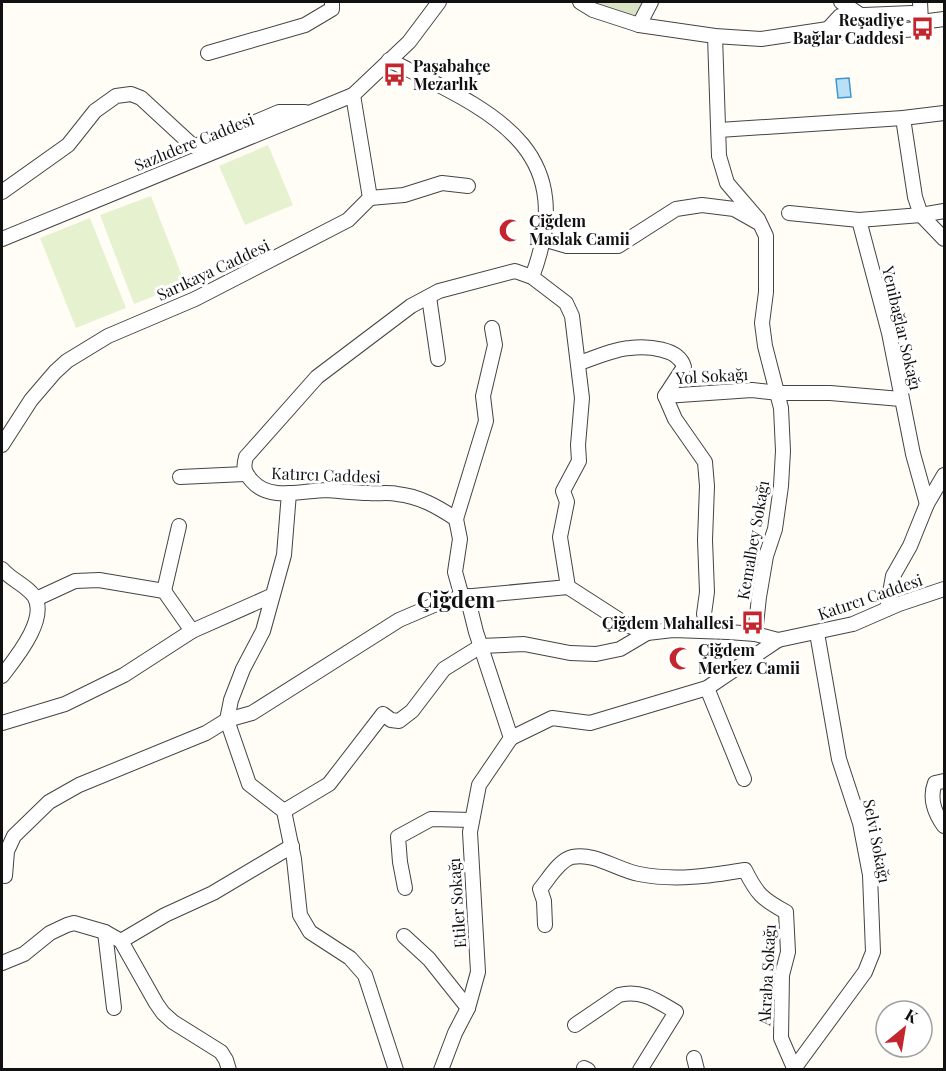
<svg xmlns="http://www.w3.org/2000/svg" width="946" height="1071" font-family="'Playfair Display',serif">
	<rect width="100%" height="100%" fill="#fffdf5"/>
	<path fill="#d9e3c4" d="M581,2H651L639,25Z"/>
	<g fill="#e6f2cf">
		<path d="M268,145L293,205L245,225L219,166Z"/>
		<path d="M151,196L185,284L134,304L100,215Z"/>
		<path d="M90,218L126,308L76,328L40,238Z"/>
	</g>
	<path fill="#b9e0f7" stroke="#3f96cf" stroke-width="1.5" d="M849,78L851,97L838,98L836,79Z"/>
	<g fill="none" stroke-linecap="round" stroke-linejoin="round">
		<defs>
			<g id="minor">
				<path d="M580,2L593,10L639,25L715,36L761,39L828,29L850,34L918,29L921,22L920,2"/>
				<path d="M841,2L862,16"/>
				<path d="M639,25L651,2"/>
				<path d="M828,29L840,16L912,13L921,22L944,19"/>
				<path d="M715,36L719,156L727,183L758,219L766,236V292L762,323L765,346L781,408L783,451L781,486L775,529L766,556L759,597L755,634"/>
				<path d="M208,53L305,25L332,9V2"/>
				<path d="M389,60C488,110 582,145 532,277"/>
				<path d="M903,118L915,197L921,215L944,239"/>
				<path d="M719,130L903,118L944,113"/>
				<path d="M2,192L68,145L95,111L116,96L131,94L141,98L193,146L208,142L279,112H305"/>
				<path d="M370,198L404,195L442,183L468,186"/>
				<path d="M789,213L859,220"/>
				<path d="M2,239L353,95L409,42L439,2"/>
				<path d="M543,239L567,246H618L676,209L702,205L734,209L757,222"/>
				<path d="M429,297L438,359"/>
				<path d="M579,363C595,358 613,349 630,348C647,346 679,348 684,367L665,396"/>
				<path d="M2,445L31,400L55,372L67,361L108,336L195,299L348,220L370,198L353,95"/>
				<path d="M180,477L245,474"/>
				<path d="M289,493L284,555L263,631L243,669L231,700L227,720L249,784L284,811L294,859L300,915L310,932L350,958L365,975L396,1070"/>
				<path d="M927,504L913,454L889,333L859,220L921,215L944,211"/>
				<path d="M456,519L486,421L483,396L495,345L492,328"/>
				<path d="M2,569C11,580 25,584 34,596C49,619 14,660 2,676"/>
				<path d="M568,587L560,537L567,502L563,491L579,461L578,445L582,398L572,316L566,303L532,277L515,271L439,291L411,306L317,377L246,457C243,468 244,472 252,481C270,502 303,490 327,490C341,491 355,493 369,493C378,494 388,492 397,494C419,496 438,507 456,519L460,539L455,572L462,597L568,587L627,625L647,633L673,630L728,632L755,634L778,640L853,624L899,604L944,589"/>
				<path d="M164,591L179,526"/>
				<path d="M36,599L75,581L99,580L164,591L192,631"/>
				<path d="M887,609L893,576L910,546L927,504L944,475"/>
				<path d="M708,631L704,614L707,592L705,540L707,486L705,462L675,419L665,396L752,390L779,393H830L901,399"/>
				<path d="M707,688L744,779"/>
				<path d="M2,723L65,704L124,675L192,631L271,596"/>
				<path d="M511,738L552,718L590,723L707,688L778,640"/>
				<path d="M944,781L935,783C929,798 935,814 944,826"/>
				<path d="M284,811L329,784L383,714L391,720L399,721L412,711L444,669L481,646L524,644L570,653L596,654L620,649L647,633"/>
				<path d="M5,876L7,851L14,836L49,802L79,785L206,733L227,720L252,713L399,620L434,605L462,597"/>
				<path d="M405,888L400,862L398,837L431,819L472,820"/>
				<path d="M545,925L544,901L540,889C548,880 559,860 572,857C595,852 617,870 639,874C675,881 709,876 745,870C757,894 762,899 786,912L788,952L782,975L781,1038L794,1068"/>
				<path d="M105,932L114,1008"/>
				<path d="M404,936L429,959L468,1008"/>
				<path d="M121,941L165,915L213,893L292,846"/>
				<path d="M2,963L24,954L50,933L67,925L74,923L105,932L121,941L156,1003L163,1013L173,1022L221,1052L226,1060L229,1070"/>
				<path d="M575,1025L619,995C642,989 657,1001 676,1012L640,1070"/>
				<path d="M694,1058L697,1070"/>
				<path d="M584,1068L588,1070"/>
				<path d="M441,1070L455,1033L468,1008L478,972L470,832L479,785L511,738L476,632L467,596"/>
				<path d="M793,1070L865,972L873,952L870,875L860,823L839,759L817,633"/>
			</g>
		</defs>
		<use href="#minor" stroke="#444" stroke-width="16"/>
		<use href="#minor" stroke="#fff" stroke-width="14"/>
	</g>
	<defs>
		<symbol id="bus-bare" viewBox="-9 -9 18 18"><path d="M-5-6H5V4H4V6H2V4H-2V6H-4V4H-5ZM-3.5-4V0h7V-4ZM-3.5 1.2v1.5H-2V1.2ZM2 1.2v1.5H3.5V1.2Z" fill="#c4262e" stroke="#fff" stroke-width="2.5" paint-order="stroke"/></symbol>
		<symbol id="mosque-bare" viewBox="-9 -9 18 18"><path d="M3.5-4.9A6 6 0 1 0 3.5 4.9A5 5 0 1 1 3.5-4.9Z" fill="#c4262e" stroke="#fff" stroke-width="2.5" paint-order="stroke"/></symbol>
	</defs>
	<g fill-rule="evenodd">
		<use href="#bus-bare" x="906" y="12" width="33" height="33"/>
		<use href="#bus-bare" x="378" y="58" width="33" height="33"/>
		<use href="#mosque-bare" x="494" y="214" width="33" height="33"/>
		<use href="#bus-bare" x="736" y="606" width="33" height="33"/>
		<use href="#mosque-bare" x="664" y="642" width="33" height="33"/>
	</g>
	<g text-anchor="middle" stroke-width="6" stroke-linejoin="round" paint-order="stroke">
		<g font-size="16" font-weight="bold" fill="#111" stroke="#fff" text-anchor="start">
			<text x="904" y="26" text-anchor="end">Reşadiye<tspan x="904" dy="18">Bağlar Caddesi</tspan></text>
			<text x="413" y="72">Paşabahçe<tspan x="413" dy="18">Mezarlık</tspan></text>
			<text x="529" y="227">Çiğdem<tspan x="529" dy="18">Maslak Camii</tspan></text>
			<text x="734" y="629" text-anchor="end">Çiğdem Mahallesi</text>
			<text x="698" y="656">Çiğdem<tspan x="698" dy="18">Merkez Camii</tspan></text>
		</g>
		<g font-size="16" fill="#111" stroke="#fff">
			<text transform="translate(194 142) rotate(-22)" y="6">Sazlıdere Caddesi</text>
			<text transform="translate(213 270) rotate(-25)" y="6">Sarıkaya Caddesi</text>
			<text transform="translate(902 328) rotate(77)" y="6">Yenibağlar Sokağı</text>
			<text transform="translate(712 376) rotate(-3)" y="6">Yol Sokağı</text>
			<text transform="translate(326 475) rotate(2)" y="6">Katırcı Caddesi</text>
			<text transform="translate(753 540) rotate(-80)" y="6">Kemalbey Sokağı</text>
			<text transform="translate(870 597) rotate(-19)" y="6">Katırcı Caddesi</text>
			<text transform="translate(877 841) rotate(79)" y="6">Selvi Sokağı</text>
			<text transform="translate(457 903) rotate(-94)" y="6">Etiler Sokağı</text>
			<text transform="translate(767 975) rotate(-87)" y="6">Akraba Sokağı</text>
		</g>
		<g font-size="22" font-weight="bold" fill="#111" stroke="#fff">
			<text x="456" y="608">Çiğdem</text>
		</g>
	</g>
	<rect width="946" height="1071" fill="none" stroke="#111111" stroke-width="6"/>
	<g transform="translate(904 1029) rotate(30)"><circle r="28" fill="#ffffff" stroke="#a0a0a0" stroke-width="1.5"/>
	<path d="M0-4.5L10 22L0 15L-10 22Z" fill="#c4262e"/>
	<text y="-9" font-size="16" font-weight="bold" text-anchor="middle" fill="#111111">K</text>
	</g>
</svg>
